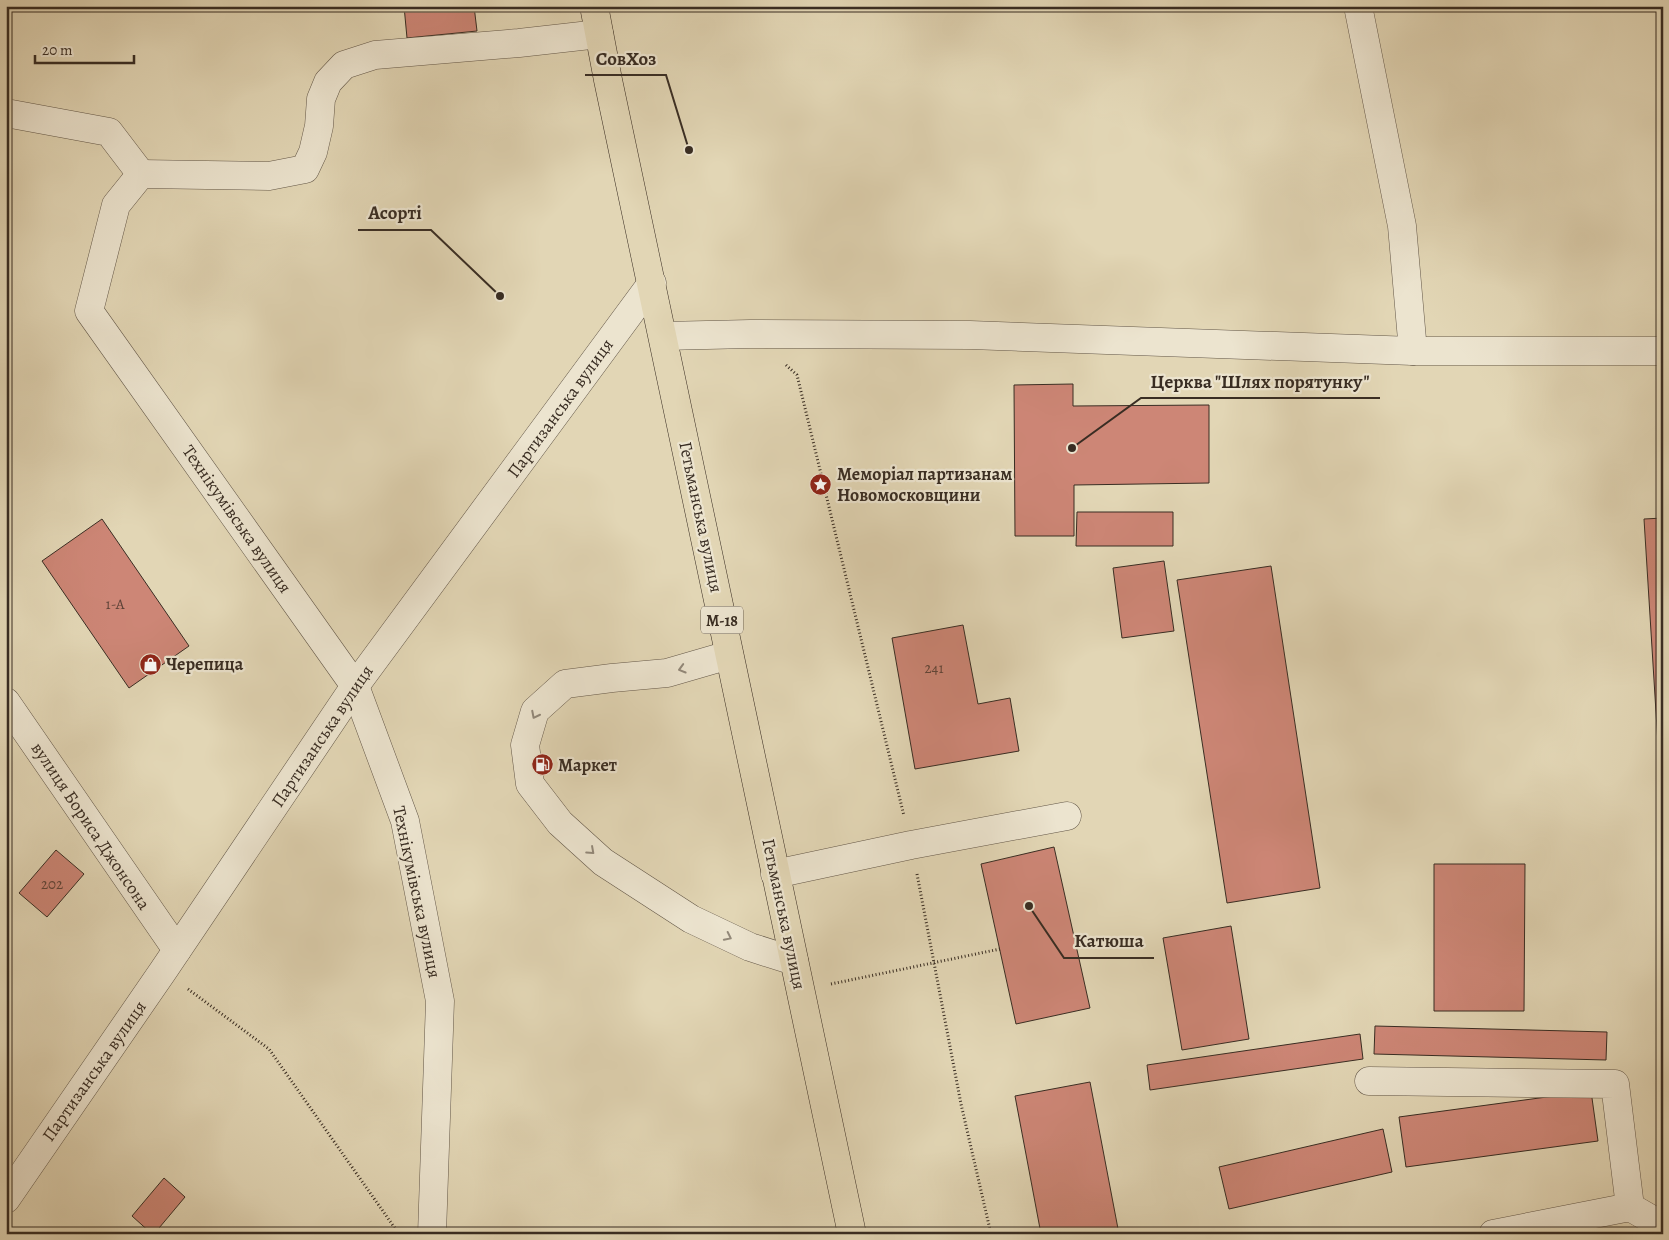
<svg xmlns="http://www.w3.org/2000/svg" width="1669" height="1240" font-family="Alegreya,serif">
	<rect width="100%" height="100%" fill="#e2d6b5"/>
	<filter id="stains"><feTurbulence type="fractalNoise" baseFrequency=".004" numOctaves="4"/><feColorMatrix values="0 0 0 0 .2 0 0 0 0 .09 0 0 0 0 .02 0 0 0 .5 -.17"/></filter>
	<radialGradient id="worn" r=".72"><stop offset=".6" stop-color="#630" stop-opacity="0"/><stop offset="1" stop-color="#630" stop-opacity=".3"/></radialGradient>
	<g fill="#cd8676" stroke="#392d23">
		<path d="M404,6H474L477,31L407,38Z"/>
		<path d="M1073,384V406L1209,405V483L1074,485V536H1015L1014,385Z"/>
		<path d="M1077,512H1173V546H1076Z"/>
		<path d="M1663,518V825L1644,519Z"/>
		<path d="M102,519L189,646L129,688L42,561Z"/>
		<path d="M1164,561L1174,631L1122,638L1113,568Z"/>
		<path d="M1271,566L1320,888L1227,903L1177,580Z"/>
		<path d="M963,625L978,704L1010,698L1019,751L915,769L892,638Z"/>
		<path d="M1054,847L1090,1008L1016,1024L981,864Z"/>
		<path d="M56,850L84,874L47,917L19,893Z"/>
		<path d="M1434,864H1525L1524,1011H1434Z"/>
		<path d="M1231,926L1249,1039L1182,1050L1163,938Z"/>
		<path d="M1375,1026L1607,1032L1606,1060L1374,1054Z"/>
		<path d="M1360,1034L1363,1059L1150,1090L1147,1065Z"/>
		<path d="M1090,1082L1119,1234H1041L1015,1096Z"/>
		<path d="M1591,1091L1598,1141L1406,1167L1399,1117Z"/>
		<path d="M1383,1129L1392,1172L1229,1209L1219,1167Z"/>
		<path d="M164,1178L185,1197L154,1234H152L132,1216Z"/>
	</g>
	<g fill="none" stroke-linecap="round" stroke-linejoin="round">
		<defs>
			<g id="minor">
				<path d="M1358,6L1402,226L1413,351"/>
				<path d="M6,113L109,132L141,174"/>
				<path d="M663,336L750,334L970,335L1413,351H1663"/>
				<path d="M729,655L667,673L612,678L565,684L535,711L525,745L530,784L560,823L603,862L691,919L750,947L794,961"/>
				<path d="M6,702L177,950"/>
				<path d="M775,874L911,845L1067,816"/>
				<path d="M1369,1081L1615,1084L1630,1207"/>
				<path d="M6,1199L163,971L355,686L652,283"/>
				<path d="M432,1234L440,1001L405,821L355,686L89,311L116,205L141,174L269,176L305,169L313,152L319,126L321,99L328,82L344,65L375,55L519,43L599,34"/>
				<path d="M1493,1234L1630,1207L1663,1226"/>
			</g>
			<path id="highway" d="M594,6L608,80L852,1234"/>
		</defs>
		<use href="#minor" stroke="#635748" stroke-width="29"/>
		<use href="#highway" stroke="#392d23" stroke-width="29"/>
		<g stroke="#392d23" stroke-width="3" stroke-dasharray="1 2.5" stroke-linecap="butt">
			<path d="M786,365L797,375L904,816"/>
			<path d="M917,874L961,1104L991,1234"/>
			<path d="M831,984L1000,949"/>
			<path d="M188,989L269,1049L399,1234"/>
		</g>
		<use href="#minor" stroke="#ece4cf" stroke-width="28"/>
		<use href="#highway" stroke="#e2d6b5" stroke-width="28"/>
	</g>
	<defs><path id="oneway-chevron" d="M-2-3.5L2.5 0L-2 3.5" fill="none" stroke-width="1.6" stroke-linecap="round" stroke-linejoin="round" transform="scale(1.25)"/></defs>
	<g stroke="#928879">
		<use href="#oneway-chevron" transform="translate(682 669) rotate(164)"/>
		<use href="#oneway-chevron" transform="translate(535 715) rotate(117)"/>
		<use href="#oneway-chevron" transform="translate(591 851) rotate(42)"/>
		<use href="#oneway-chevron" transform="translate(728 937) rotate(26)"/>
	</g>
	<defs>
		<symbol id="sight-disc" viewBox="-11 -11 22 22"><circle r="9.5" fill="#8f2418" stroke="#ece4cf"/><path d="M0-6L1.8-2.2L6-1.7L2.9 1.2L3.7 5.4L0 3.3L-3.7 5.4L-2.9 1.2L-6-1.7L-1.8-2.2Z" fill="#fff"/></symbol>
		<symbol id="shop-disc" viewBox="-11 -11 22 22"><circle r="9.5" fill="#8f2418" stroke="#ece4cf"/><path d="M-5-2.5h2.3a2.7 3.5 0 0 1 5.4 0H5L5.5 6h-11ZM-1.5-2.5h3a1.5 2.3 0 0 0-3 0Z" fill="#fff"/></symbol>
		<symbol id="fuel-disc" viewBox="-11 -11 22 22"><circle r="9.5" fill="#8f2418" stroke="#ece4cf"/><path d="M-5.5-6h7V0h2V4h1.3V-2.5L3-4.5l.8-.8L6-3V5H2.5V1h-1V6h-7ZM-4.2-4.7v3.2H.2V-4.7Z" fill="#fff"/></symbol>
	</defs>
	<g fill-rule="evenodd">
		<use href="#sight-disc" x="808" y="472" width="25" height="25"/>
		<use href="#shop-disc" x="138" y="652" width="25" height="25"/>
		<use href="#fuel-disc" x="530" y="752" width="25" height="25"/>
	</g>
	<g text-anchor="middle" stroke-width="4.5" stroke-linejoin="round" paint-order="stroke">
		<g font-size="15" fill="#5e4338">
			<text x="115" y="609">1-А</text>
			<text x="934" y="673">241</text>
			<text x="52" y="889">202</text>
		</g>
		<rect fill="#ece4cf" stroke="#6f6457" stroke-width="1" x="701" y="606.5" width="42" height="27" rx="4"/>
		<g font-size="16" font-weight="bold" fill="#392d23">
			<text x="722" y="626">М-18</text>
		</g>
		<g font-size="18" fill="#392d23" stroke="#ece4cf">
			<text transform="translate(560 408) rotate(-54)" y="6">Партизанська вулиця</text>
			<text transform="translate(701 517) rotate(78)" y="6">Гетьманська вулиця</text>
			<text transform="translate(237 519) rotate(55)" y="6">Технікумівська вулиця</text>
			<text transform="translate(322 736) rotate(-56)" y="6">Партизанська вулиця</text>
			<text transform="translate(91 826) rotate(56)" y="6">вулиця Бориса Джонсона</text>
			<text transform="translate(417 892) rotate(78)" y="6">Технікумівська вулиця</text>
			<text transform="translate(784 914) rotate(78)" y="6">Гетьманська вулиця</text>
			<text transform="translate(94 1071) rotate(-55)" y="6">Партизанська вулиця</text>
		</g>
		<g font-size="18" font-weight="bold" fill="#392d23" stroke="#ece4cf" text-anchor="start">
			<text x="837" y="480">Меморіал партизанам<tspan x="837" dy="21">Новомосковщини</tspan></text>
			<text x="166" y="670">Черепица</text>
			<text x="558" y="771">Маркет</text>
		</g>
	</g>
	<path fill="none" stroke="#392d23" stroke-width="2" d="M689 150L666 75H585M500 296L431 230H358M1072 448L1141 398H1380M1029 906L1064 958H1154"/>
	<g fill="#392d23" stroke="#ece4cf" stroke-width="2">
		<circle cx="689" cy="150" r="5"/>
		<circle cx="500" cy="296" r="5"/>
		<circle cx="1072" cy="448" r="5"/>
		<circle cx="1029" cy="906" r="5"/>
	</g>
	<g font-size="19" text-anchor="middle" font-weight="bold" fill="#392d23" stroke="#ece4cf" stroke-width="4.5" stroke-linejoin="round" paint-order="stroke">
		<text x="626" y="65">СовХоз</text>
		<text x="395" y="219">Асорті</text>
		<text x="1260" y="388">Церква "Шлях порятунку"</text>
		<text x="1109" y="947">Катюша</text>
	</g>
	<rect width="1669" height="1240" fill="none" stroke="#e2d6b5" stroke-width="25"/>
	<rect x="8" y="8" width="1654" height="1225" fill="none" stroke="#392d23" stroke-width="2.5"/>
	<rect x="12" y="12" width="1644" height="1215" fill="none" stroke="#392d23"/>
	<path d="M35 55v8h99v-8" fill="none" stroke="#392d23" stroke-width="2.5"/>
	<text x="42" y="55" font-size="15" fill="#392d23" stroke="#ece4cf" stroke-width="4" paint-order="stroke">20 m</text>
	<rect width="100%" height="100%" filter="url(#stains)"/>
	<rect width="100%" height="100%" fill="url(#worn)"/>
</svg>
